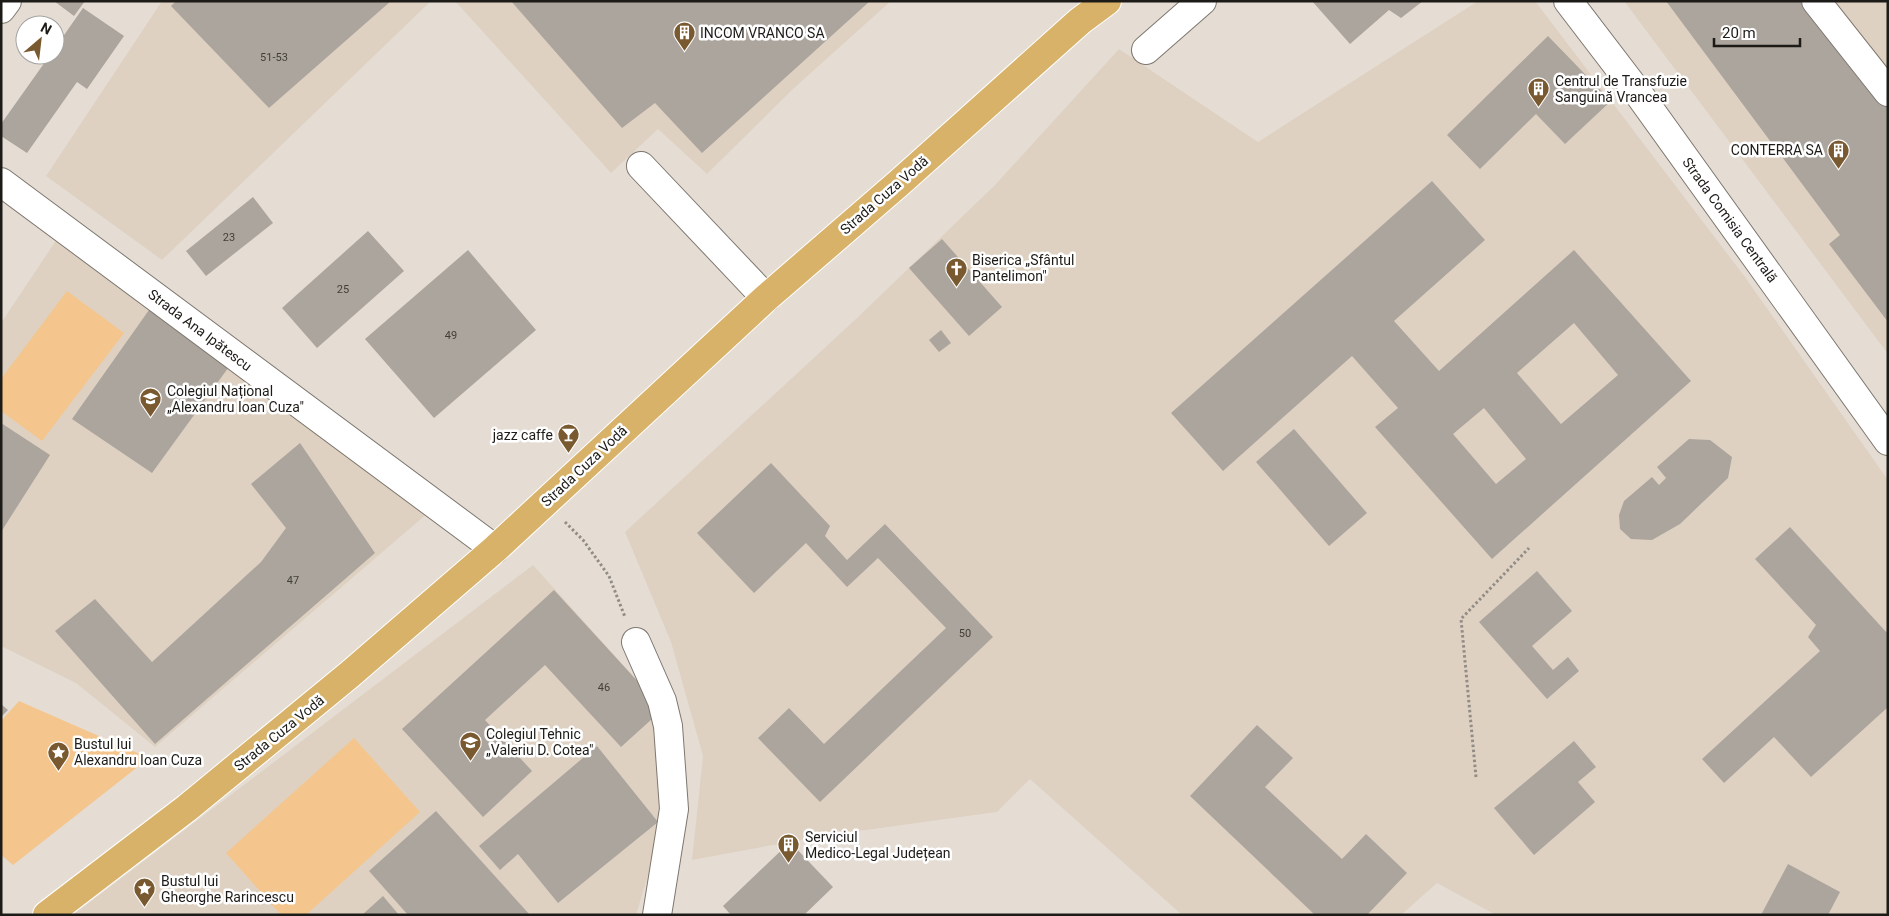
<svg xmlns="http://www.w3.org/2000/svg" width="1889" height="916" font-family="Roboto,sans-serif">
	<rect width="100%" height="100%" fill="#e5ddd4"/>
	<g fill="#ded1c2">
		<path d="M162,1H431L162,260L46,176Z"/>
		<path d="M455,1H891L793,89L707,174L658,129L611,173Z"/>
		<path d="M1478,1H1535L1745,277L1888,480V915H1496L1437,883L1401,915H1182L1030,779L997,812L822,836L692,860L703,756L671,642L625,532L857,318L994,186L1119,49L1258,142Z"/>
		<path d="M1624,1H1888V354Z"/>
		<path d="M59,236L428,513L155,747L76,683L1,646V323Z"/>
		<path d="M533,565L663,709L667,813L636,915H73Z"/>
	</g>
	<g fill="#f4c68d">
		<path d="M67,291L124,333L42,441L1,411V379Z"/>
		<path d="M19,701L149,758L13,865L1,855V721Z"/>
		<path d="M354,738L420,812L306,915H281L226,853Z"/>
	</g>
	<g fill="#aca59d" fill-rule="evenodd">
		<path d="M54,1H85L74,16Z"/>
		<path d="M176,1H391L269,108L171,6Z"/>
		<path d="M511,1H870L702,153L655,103L622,128Z"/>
		<path d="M1312,1H1423L1401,18L1389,10L1350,44Z"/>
		<path d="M1666,1H1811L1888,103V322L1829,244L1840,235Z"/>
		<path d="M83,8L124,36L87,89L77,82L27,153L1,136V124L50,55H55V48Z"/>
		<path d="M1548,36L1611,101L1565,144L1536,114L1480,169L1447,135Z"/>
		<path d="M1432,181L1485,240L1394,321L1439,371L1574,250L1691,381L1492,559L1375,427L1398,408L1352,356L1223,471L1171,413ZM1574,323L1618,375L1561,424L1517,373ZM1484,408L1526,459L1496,484L1453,434Z"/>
		<path d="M253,197L273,223L206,276L186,251Z"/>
		<path d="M368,231L404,271L317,348L282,308Z"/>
		<path d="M942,239L1002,307L969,336L909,268Z"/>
		<path d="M468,250L536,330L434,418L365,339Z"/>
		<path d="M149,310L231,364L152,473L72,419Z"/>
		<path d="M941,330L951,343L939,352L929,340Z"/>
		<path d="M1,423L50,455L1,532Z"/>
		<path d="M1294,429L1367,513L1329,546L1256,462Z"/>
		<path d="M1689,439L1710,440L1732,457L1728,478L1680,524L1652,540L1631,539L1620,529L1619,515L1624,501L1652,477L1659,485L1666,478L1657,467Z"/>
		<path d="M300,443L375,553L155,744L55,631L95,599L152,662L261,562L286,528L251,484Z"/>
		<path d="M771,463L830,526L825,536L847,560L885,524L993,637L820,802L758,738L789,708L824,744L946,628L878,558L847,587L806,543L754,593L697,533Z"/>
		<path d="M1790,527L1888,634V707L1811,777L1774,737L1724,783L1702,759L1820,651L1808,637L1816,625L1755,559Z"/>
		<path d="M1537,571L1572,611L1532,646L1553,670L1568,657L1579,671L1547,699L1479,622Z"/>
		<path d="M554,590L663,709L621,747L545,665L485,720L532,771L483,817L402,729Z"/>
		<path d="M1,704L8,710L1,717Z"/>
		<path d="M1257,725L1293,758L1265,787L1342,859L1366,834L1407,873L1367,915H1315L1190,796Z"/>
		<path d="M1574,741L1596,767L1578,782L1595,802L1534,855L1494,808Z"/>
		<path d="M597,746L658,822L558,903L518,854L500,870L479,846Z"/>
		<path d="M436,811L530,915H408L369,871Z"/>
		<path d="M790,842L833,887L804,915H731L723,906Z"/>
		<path d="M1788,864L1840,892L1828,915H1761Z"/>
		<path d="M383,896L399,915H362Z"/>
	</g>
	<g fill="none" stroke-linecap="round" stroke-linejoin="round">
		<defs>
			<g id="minor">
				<path d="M1568,1L1633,86L1888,441"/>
				<path d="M1816,1L1888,92"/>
				<path d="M1,9L7,1"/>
				<path d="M1146,50L1202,1"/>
				<path d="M641,166L766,298"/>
				<path d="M1,182L495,549"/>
				<path d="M636,642L662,701L668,726L674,809L657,915"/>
			</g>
			<path id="major" d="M47,915L187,808L349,675L495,549L766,298L899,183L1080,21L1107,1"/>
		</defs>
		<use href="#minor" stroke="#7e776f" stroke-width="30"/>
		<use href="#major" stroke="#fff" stroke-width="30"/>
		<g stroke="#918c85" stroke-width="3" stroke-dasharray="2.5 2.5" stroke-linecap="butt">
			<path d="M565,522L583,540L609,576L625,617"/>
			<path d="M1476,777L1461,619L1529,548"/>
		</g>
		<use href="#minor" stroke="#fff" stroke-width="28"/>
		<use href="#major" stroke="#d9b269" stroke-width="28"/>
	</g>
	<defs>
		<symbol id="building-pin" viewBox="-11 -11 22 30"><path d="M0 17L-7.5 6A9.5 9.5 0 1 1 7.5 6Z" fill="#79592f" stroke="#fff"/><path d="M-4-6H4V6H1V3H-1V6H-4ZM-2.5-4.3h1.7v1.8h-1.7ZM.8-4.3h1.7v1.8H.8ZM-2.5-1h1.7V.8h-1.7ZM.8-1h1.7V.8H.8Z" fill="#fff"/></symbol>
		<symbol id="church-pin" viewBox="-11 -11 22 30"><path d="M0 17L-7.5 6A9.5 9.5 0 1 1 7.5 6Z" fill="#79592f" stroke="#fff"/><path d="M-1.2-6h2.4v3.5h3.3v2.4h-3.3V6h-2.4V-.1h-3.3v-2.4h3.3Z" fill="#fff"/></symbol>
		<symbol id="university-pin" viewBox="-11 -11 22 30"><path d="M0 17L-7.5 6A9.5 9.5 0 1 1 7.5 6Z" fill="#79592f" stroke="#fff"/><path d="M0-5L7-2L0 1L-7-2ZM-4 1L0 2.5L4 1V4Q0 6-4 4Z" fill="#fff"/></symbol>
		<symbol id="bar-pin" viewBox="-11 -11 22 30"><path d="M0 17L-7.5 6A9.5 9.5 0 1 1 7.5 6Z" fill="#79592f" stroke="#fff"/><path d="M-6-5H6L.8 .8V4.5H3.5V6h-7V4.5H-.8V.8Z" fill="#fff"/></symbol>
		<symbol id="school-pin" viewBox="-11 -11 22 30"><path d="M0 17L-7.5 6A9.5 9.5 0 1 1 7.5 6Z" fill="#79592f" stroke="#fff"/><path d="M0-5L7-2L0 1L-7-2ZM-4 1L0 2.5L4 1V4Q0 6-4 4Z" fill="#fff"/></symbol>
		<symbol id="sight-pin" viewBox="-11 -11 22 30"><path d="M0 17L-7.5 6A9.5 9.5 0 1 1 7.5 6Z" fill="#79592f" stroke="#fff"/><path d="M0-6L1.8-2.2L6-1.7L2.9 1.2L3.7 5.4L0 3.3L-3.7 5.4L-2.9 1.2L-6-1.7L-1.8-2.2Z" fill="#fff"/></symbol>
	</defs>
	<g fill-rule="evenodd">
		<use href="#building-pin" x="672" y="20" width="25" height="34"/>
		<use href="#building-pin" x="1526" y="76" width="25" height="34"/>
		<use href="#building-pin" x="1826" y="138" width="25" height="34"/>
		<use href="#church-pin" x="944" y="256" width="25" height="34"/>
		<use href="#university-pin" x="138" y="386" width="25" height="34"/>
		<use href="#bar-pin" x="556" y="422" width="25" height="34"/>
		<use href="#school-pin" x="458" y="730" width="25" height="34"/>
		<use href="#sight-pin" x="46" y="740" width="25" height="34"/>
		<use href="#building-pin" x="776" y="832" width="25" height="34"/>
		<use href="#sight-pin" x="132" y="876" width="25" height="34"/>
	</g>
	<g text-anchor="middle" stroke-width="5" stroke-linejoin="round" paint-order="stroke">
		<g font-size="11" fill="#413e38">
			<text x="274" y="61">51-53</text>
			<text x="229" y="241">23</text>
			<text x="343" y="293">25</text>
			<text x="451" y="339">49</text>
			<text x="293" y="584">47</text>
			<text x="965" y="637">50</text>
			<text x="604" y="691">46</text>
		</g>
		<g font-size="14" fill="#1d1b17" stroke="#fff" text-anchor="start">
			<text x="700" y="38">INCOM VRANCO SA</text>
			<text x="1555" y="86">Centrul de Transfuzie<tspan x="1555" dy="16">Sanguină Vrancea</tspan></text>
			<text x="1823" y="155" text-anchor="end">CONTERRA SA</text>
			<text x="972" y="265">Biserica „Sfântul<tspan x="972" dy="16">Pantelimon"</tspan></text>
			<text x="167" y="396">Colegiul Național<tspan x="167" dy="16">„Alexandru Ioan Cuza"</tspan></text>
			<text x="553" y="440" text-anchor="end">jazz caffe</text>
			<text x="486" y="739">Colegiul Tehnic<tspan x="486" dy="16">„Valeriu D. Cotea"</tspan></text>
			<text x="74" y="749">Bustul lui<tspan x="74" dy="16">Alexandru Ioan Cuza</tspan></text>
			<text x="805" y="842">Serviciul<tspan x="805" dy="16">Medico-Legal Județean</tspan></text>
			<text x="161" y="886">Bustul lui<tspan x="161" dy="16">Gheorghe Rarincescu</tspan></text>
		</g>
		<g font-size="14" fill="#1d1b17" stroke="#fff">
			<text transform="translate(884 195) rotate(-41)" y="5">Strada Cuza Vodă</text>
			<text transform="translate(1730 220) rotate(54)" y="5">Strada Comisia Centrală</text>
			<text transform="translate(200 330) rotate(37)" y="5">Strada Ana Ipătescu</text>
			<text transform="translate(584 466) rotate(-43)" y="5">Strada Cuza Vodă</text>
			<text transform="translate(279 733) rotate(-39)" y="5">Strada Cuza Vodă</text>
		</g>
	</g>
	<rect width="1889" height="916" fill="none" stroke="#1d1b17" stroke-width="5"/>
	<g transform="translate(40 40) rotate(28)"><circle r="24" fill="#ffffff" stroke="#a5a4a2"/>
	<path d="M0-4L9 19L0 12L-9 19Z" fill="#79592f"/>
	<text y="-8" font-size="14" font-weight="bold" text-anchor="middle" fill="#1d1b17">N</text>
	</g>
	<path d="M1714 38v8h86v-8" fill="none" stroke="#1d1b17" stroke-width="2.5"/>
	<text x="1722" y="38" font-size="15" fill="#1d1b17" stroke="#ffffff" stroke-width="4" paint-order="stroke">20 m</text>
</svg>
